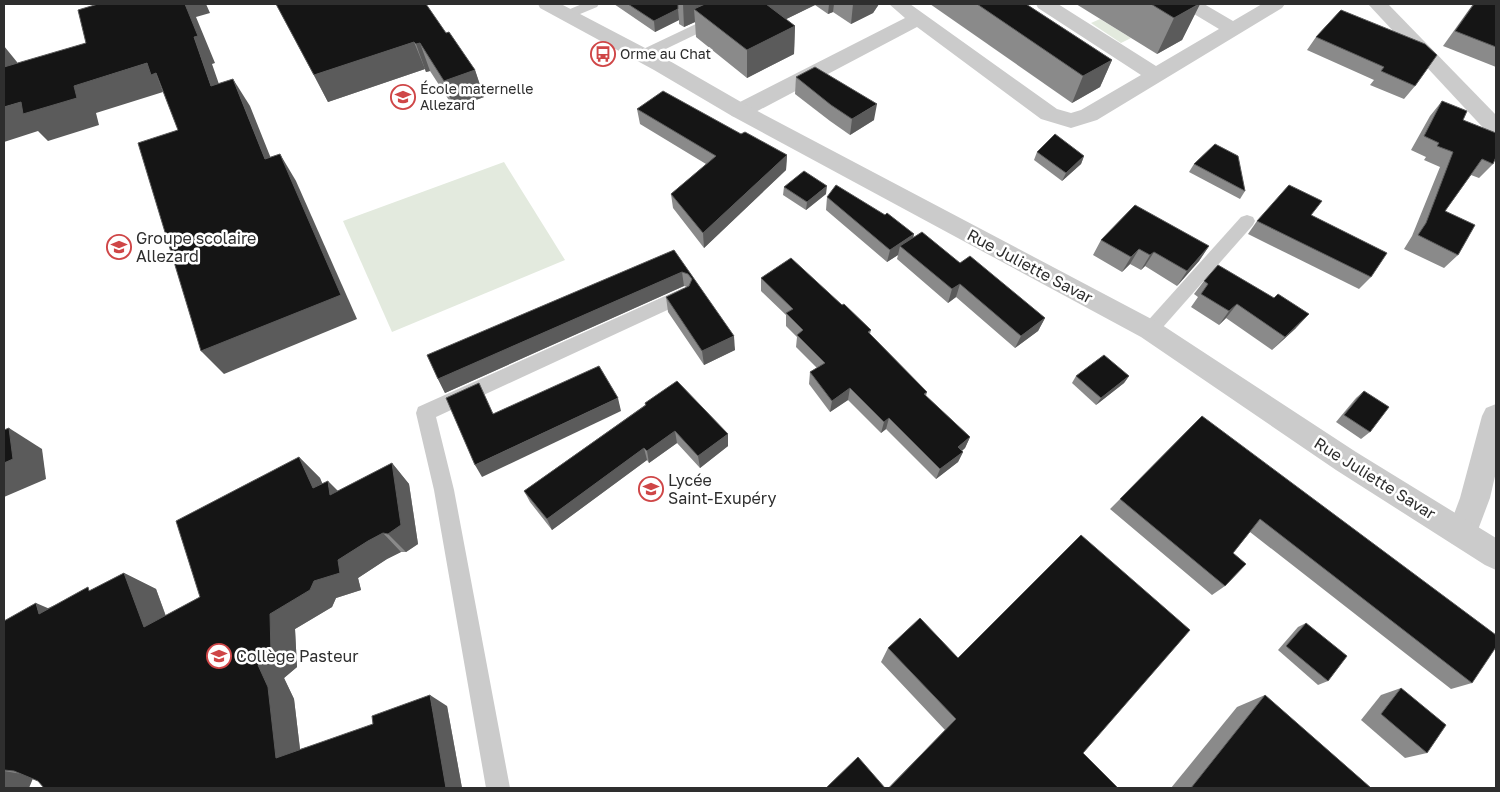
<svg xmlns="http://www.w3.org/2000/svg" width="1500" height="792" font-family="'Golos Text',sans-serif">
	<rect width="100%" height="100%" fill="#fff"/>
	<g fill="#e3eade">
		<path d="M1100,19L1131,38L1121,43L1091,23Z"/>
		<path d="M504,162L565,260L392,332L343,221Z"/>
	</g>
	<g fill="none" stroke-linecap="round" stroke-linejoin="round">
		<g fill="#cbcbcb" fill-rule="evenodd">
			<path d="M582,4H599L597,7L568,19L561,15L563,12Z"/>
			<path d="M738,4H755L753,7L647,58H637L635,55L637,52Z"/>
			<path d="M1247,215L1253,217L1255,221L1253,225L1156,335L1150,337L1144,335L1141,330L1144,325L1241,217Z"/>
			<path d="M683,288L689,290L692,295L689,300L436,417L454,490L510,788H486L434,490L416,413L418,407Z"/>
		</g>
		<g fill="#cbcbcb" fill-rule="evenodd">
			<path d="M889,4H910L1057,109L1071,113L1081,110L1141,75L1038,8L1036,4H1058L1156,66L1219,29L1184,8L1182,4H1204L1233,21L1262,4H1285L1282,8L1097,120L1071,128L1041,119L917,27L748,116L740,118L732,116L729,111L732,106L905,18Z"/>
			<path d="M1368,4H1388L1496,115V135L1488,133Z"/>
			<path d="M1496,404V472L1490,498L1473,543L1462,547L1451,543L1447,533L1460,498L1482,416L1486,408Z"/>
		</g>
		<path fill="#cbcbcb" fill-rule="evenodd" d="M538,4H561L668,60L748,106L1159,323L1356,452L1496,538V570L1485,565L1336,470L1141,337L732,116L654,70L540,8Z"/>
	</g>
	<g fill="#8a8a8a">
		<path d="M276,4L446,33L475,70L484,97L454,108L430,71L426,72L425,69L328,102Z"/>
		<path d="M614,4H879L873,13L851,24L833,12L828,14L815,5L786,19L795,26L794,54L747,78L696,37L695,22L684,27L679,24V20L655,32Z"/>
		<path d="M930,4H1026L1112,60L1100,87L1072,103Z"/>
		<path d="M1076,4H1200L1182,40L1157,54Z"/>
		<path d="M1473,4H1496V67L1443,46Z"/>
		<path d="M1341,10L1415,86L1404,99L1370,85L1374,80L1307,50L1316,37Z"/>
		<path d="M796,77L874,120L850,135L830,121L795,94Z"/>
		<path d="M1442,101L1463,120L1493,164L1479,178L1471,175L1445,211L1458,255L1444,268L1404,249L1412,236L1440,167L1424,160L1426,157L1411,150L1430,116Z"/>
		<path d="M637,109L741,134L787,155L786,170L704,248L673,208L671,194L706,164L640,124Z"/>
		<path d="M1037,152L1084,156L1081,164L1062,181L1034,160Z"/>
		<path d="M1194,164L1245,191L1240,199L1189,172Z"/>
		<path d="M784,187L826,194L806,210L783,195Z"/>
		<path d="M827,197L914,234L913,238L960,263L1045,318L1038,331L1015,348L956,297L948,303L897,259L898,255L887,262L826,210Z"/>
		<path d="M1311,215L1371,277L1359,289L1248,234L1257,221Z"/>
		<path d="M1101,240L1209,246L1199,261L1177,286L1145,266L1141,270L1130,264L1122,272L1093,255Z"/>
		<path d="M674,250L735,350L704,365L668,312L666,297L687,287L684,286L445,393L438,379Z"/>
		<path d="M761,278L842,305L871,330L870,334L927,392L926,396L970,437L965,448L962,451L963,452L958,462L936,479L886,429L881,433L848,400L830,412L809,384L810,372L817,368L796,347L797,337L786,326V315L761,291Z"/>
		<path d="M1204,281L1296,328L1272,350L1226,318L1219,325L1191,307L1198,297L1194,294Z"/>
		<path d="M1076,376H1129L1124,383L1096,405L1072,383Z"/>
		<path d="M1364,391L1370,432L1361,439L1336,422L1356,398Z"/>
		<path d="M645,403L728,434V446L700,468L677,443L649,463L647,460L552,530L530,502L524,491L645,405Z"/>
		<path d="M1202,416L1472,683L1451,689L1250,532L1233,553L1225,586L1212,595L1110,509L1120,499Z"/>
		<path d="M299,457L320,478L322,484L338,491L392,463L409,484L418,544L406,552H401L387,559L358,578L361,590L336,598L332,607L295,629L297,667L284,678L294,699L300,749L447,706L462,788L38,781L33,779L4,788V621L48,608L93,589L124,573L156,589L166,616L200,597Z"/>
		<path d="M1306,623L1328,681L1318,685L1278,650L1298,627Z"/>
		<path d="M888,648L958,658L1083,753L1118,788H888L945,730L881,662Z"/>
		<path d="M1401,688L1427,753L1405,758L1361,720L1381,695Z"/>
		<path d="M1265,695L1371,788H1171L1237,707Z"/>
	</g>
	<g fill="#5b5b5b">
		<path d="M185,4H206L210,13L196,17L215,63L212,64L229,113L211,86L194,37Z"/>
		<path d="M683,4H734L694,9L695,22L684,27Z"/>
		<path d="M764,4H815V5L764,30Z"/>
		<path d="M829,4H834L833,12L828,14Z"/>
		<path d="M853,4H879L873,13L851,24Z"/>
		<path d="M1200,4L1182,40L1157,54L1174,18Z"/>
		<path d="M678,9L679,20L655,32L654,21Z"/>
		<path d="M795,26L794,54L747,78V50Z"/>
		<path d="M414,42L425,69L328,102L314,75Z"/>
		<path d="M420,43L430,71L426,72L416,44Z"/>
		<path d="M4,46L17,62L25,96L4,71Z"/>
		<path d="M1112,60L1100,87L1072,103L1083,76Z"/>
		<path d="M147,63L156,73L163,92L96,113L99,125L48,141L38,131L4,142V107Z"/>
		<path d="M475,70L484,97L454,108L444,81Z"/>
		<path d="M233,79L250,106L282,186L265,159Z"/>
		<path d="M877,104L874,120L850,135L852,119Z"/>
		<path d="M280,154L296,181L357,319L224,374L201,351Z"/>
		<path d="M787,155L786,170L704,248L703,233Z"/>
		<path d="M1084,156L1081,164L1062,181L1066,173Z"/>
		<path d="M827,186L826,194L806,210L807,202Z"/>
		<path d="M914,234L911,247L900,246L898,255L887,262L890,250Z"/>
		<path d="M1209,246L1199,261L1177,286L1187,271Z"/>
		<path d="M1139,249L1130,264L1122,272L1131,257Z"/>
		<path d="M1154,252L1145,266L1141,270L1150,255Z"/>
		<path d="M682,272L684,286L445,393L438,379Z"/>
		<path d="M960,284L956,297L948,303L952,289Z"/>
		<path d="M1237,304L1226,318L1219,325L1229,311Z"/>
		<path d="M1309,314L1296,328L1272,350L1285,337Z"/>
		<path d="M1045,318L1038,331L1015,348L1021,336Z"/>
		<path d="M734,336L735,350L704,365L702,351Z"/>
		<path d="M1129,376L1124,383L1096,405L1101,398Z"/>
		<path d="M850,388L848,400L830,412L832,401Z"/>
		<path d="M618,398L621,411L482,477L475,465Z"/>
		<path d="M889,418L886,429L881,433L884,422Z"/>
		<path d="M9,428L42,449L46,479L4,497V463Z"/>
		<path d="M675,431L677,443L649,463L647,451Z"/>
		<path d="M728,434V446L700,468L698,456Z"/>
		<path d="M970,437L965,448L953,458L958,447Z"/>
		<path d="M644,448L647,460L552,530L547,519Z"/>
		<path d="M963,452L958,462L936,479L940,469Z"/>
		<path d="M299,457L320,478L333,508L313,488Z"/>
		<path d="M392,463L409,484L418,544L406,552L388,534Z"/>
		<path d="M328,481L348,501L330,495Z"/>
		<path d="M383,533L401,552L387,559L358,578L361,590L336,598L332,607L295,629L297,667L284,678L294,699L302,766L276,758L258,665L270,614L338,560L368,541Z"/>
		<path d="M124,573L156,589L175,642L144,627Z"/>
		<path d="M36,603L73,619L39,614Z"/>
		<path d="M430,695L447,706L462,788H446Z"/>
		<path d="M4,771L34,776L29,788H4Z"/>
	</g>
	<g fill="#151515" stroke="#5b5b5b">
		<path d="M98,4H185L198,36L194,37L211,86L233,79L265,159L280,154L341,295L201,351L138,143L178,130L156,73L151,75L147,63L74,86L77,98L23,114L21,102L4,107V67L86,43L78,10Z"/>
		<path d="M276,4H426L446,33L449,32L475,70L444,81L420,43L416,44L414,42L314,75Z"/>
		<path d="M628,4H678V9L654,21Z"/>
		<path d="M705,4H766L795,26L747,50L694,9Z"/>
		<path d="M977,4H1026L1112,60L1083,76Z"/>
		<path d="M1151,4H1199L1174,18Z"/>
		<path d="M1474,4H1496V47L1455,31Z"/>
		<path d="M1341,10L1425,44L1437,55L1415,86L1381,71L1384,67L1316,37Z"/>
		<path d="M815,67L877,104L852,119L831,105L796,77Z"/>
		<path d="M663,91L741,134L745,132L787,155L703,233L671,194L716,156L637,109Z"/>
		<path d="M1442,101L1467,111L1463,120L1496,133V157L1493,164L1482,159L1445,211L1475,225L1458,255L1418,235L1426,223L1453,152L1437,146L1439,143L1424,136Z"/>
		<path d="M1055,134L1084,156L1066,173L1037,152Z"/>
		<path d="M1215,144L1238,156L1245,191L1194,164Z"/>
		<path d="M804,171L827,186L807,202L784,187Z"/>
		<path d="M836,185L885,215L887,213L914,234L890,250L827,197Z"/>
		<path d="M1289,185L1322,201L1311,215L1387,253L1371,277L1257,221Z"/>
		<path d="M1135,205L1209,246L1187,271L1154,252L1150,255L1139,249L1131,257L1101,240Z"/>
		<path d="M922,232L960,263L970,256L1045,318L1021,336L960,284L952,289L900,246Z"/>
		<path d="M674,250L734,336L702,351L666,297L689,286L692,279L688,274L682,272L438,379L427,355Z"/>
		<path d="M791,258L842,305L844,304L871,330L868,332L927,392L924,394L970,437L958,447L963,452L940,469L889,418L884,422L850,388L832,401L810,372L825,363L797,335L803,330L786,313L793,309L761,278Z"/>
		<path d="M1218,265L1274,298L1278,294L1309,314L1285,337L1237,304L1229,311L1201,294L1208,284L1204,281Z"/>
		<path d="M1104,355L1129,376L1101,398L1076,376Z"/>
		<path d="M599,366L618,398L475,465L446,398L479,383L493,414Z"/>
		<path d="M677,381L728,434L698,456L675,431L647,451L644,448L547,519L524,491L646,405L645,403Z"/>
		<path d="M1364,391L1389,407L1370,432L1344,415Z"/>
		<path d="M1202,416L1496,635V647L1472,683L1260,519L1233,553L1246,564L1225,586L1120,499Z"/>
		<path d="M9,428L13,459L4,463V430Z"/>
		<path d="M299,457L313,488L328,481L330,495L392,463L401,525L388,534L383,533L368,541L338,560L340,573L314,581L310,590L270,614L271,653L258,665L268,687L276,758L373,724L372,716L430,695L446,788H44L38,781L14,771L4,770V621L36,603L39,614L88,587L89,591L124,573L144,627L200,597L176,521Z"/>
		<path d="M1081,535L1190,630L1083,753L1118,788H889L956,719L888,648L920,618L958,658Z"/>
		<path d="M1306,623L1347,656L1328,681L1286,646Z"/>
		<path d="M1401,688L1446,725L1427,753L1381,714Z"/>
		<path d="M1265,695L1371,788H1191Z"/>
		<path d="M858,757L885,788H826Z"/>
	</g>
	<defs>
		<symbol id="bus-ring" viewBox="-11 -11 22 22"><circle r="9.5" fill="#fff" stroke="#cf4647" stroke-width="1.5"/><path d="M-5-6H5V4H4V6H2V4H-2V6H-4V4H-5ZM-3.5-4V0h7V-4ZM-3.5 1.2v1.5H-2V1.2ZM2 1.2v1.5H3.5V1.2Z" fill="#cf4647"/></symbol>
		<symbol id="school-ring" viewBox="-11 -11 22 22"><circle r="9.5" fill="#fff" stroke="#cf4647" stroke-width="1.5"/><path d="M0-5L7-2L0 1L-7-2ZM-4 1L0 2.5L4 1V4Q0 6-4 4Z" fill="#cf4647"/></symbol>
	</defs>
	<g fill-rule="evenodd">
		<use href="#bus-ring" x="589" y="40" width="28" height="28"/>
		<use href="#school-ring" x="389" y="83" width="28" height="28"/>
		<use href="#school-ring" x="105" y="233" width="28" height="28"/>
		<use href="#school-ring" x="637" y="475" width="28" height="28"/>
		<use href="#school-ring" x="205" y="642" width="28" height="28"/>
	</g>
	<g text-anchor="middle" stroke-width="5" stroke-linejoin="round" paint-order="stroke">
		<g font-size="14" fill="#2e2e2e" stroke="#fff" text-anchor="start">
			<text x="620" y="59">Orme au Chat</text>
			<text x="420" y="94">École maternelle<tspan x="420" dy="16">Allezard</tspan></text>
		</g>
		<g font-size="16" fill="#2e2e2e" stroke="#fff" text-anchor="start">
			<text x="136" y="244">Groupe scolaire<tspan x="136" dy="18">Allezard</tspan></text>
			<text x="668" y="486">Lycée<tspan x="668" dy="18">Saint-Exupéry</tspan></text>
			<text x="236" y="662">Collège Pasteur</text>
		</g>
		<g font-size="16" fill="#2e2e2e" stroke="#fff">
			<text transform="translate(1030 266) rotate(28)" y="6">Rue Juliette Savar</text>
			<text transform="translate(1375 478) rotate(32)" y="6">Rue Juliette Savar</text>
		</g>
	</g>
	<rect width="1500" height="792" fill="none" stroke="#2e2e2e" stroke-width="10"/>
</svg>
